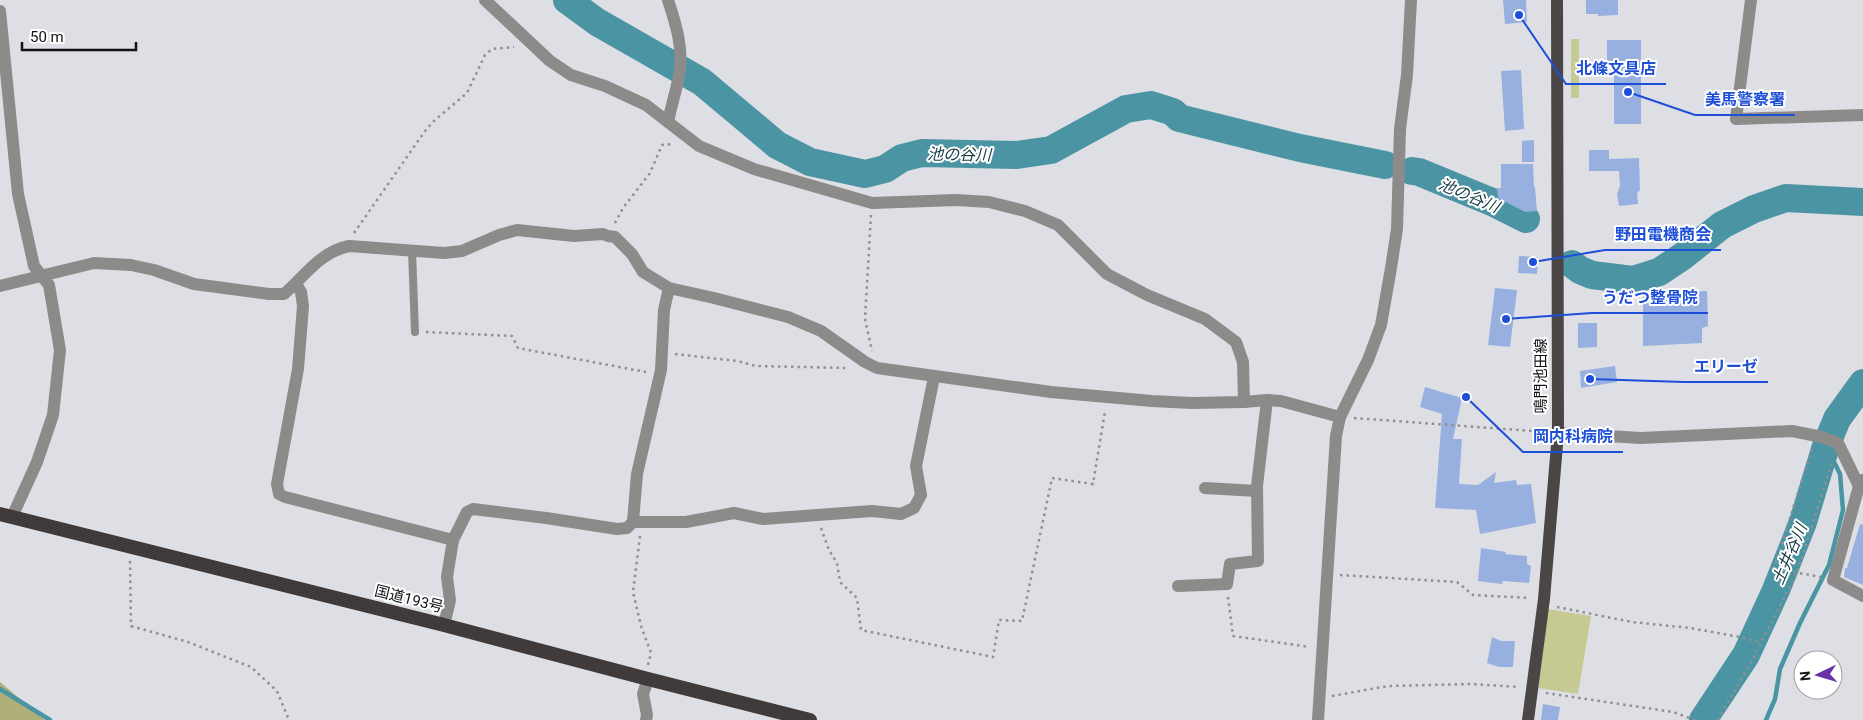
<svg xmlns="http://www.w3.org/2000/svg" width="1863" height="720" font-family="Roboto,'Noto Sans JP',sans-serif">
	<rect width="100%" height="100%" fill="#dddfe5"/>
	<g fill="#c6c991">
		<rect x="1571" y="39" width="8" height="59"/>
		<path d="M1548,609L1591,616L1578,694L1538,688Z"/>
	</g>
	<path fill="#aeb078" d="M0,682L45,720H0Z"/>
	<g fill="none" stroke-linecap="round" stroke-linejoin="round">
		<g stroke="#4b94a3" stroke-width="4.5">
			<path d="M0,689L50,720"/>
			<path d="M1766,720L1775,699L1780,669L1800,623L1829,565L1843,510L1840,474L1826,446"/>
		</g>
		<g stroke="#4b94a3" stroke-width="28">
			<path d="M567,0L597,22L702,82L777,145L810,162L865,174L885,169L902,158L922,153L1017,155L1051,150L1126,109L1151,105L1173,112L1179,118L1300,148L1385,165"/>
			<path d="M1412,171L1419,172L1492,202L1526,219"/>
			<path d="M1572,264L1580,270L1592,275L1633,280L1659,272L1683,256L1722,225L1754,209L1786,198L1863,202"/>
			<path d="M1703,720L1746,655L1776,590L1803,522L1826,446L1837,419L1863,383"/>
		</g>
	</g>
	<g fill="#98b0e0">
		<path d="M1503,0H1526L1527,22L1505,24Z"/>
		<path d="M1586,0H1618V15L1598,16V14H1586Z"/>
		<path d="M1607,40H1641V124H1614V61H1607Z"/>
		<path d="M1521,70L1524,129L1505,131L1501,71Z"/>
		<path d="M1534,140V162H1522V141Z"/>
		<path d="M1589,150H1609V159L1639,158L1640,190L1637,193L1638,204L1619,206L1617,194L1620,186L1619,171H1589Z"/>
		<path d="M1501,164H1533L1534,187H1535L1537,211L1525,212L1498,198L1497,188H1501Z"/>
		<path d="M1519,256L1538,257L1537,274L1518,273Z"/>
		<path d="M1495,288L1517,290L1510,347L1488,345Z"/>
		<path d="M1707,291L1708,326L1702,328V343L1643,346V293Z"/>
		<path d="M1578,323H1597V347L1578,348Z"/>
		<path d="M1615,366L1617,382L1581,388L1580,371Z"/>
		<path d="M1425,387L1462,398L1453,439H1462L1459,484L1478,485L1496,472L1494,483L1516,480L1517,485L1531,484L1536,523L1480,534L1476,510L1435,508L1442,414L1420,407Z"/>
		<path d="M1860,524L1863,525V585L1844,577L1845,568H1847Z"/>
		<path d="M1481,548L1506,552L1505,554L1527,556V564L1531,566L1529,583L1503,581L1502,584L1478,581Z"/>
		<path d="M1492,637L1501,641H1515L1513,667H1499L1487,663Z"/>
		<path d="M1543,704L1560,707L1558,720H1541Z"/>
	</g>
	<g fill="none" stroke-linecap="round" stroke-linejoin="round">
		<g stroke="#8e9094" stroke-width="2.5" stroke-dasharray="2.5 4" stroke-linecap="butt">
			<path d="M871,215L865,319L872,351"/>
			<path d="M615,223L623,208L650,173L662,145L674,144"/>
			<path d="M354,233L425,131L435,120L467,93L485,55L492,49L514,47"/>
			<path d="M426,332L512,336L518,348L646,372"/>
			<path d="M675,354L737,361L756,366L848,368"/>
			<path d="M1354,418L1546,432"/>
			<path d="M1812,449L1773,571L1776,569L1821,577"/>
			<path d="M821,528L829,550L837,563L840,582L857,598L861,630L993,657L999,620L1022,621L1052,478L1093,484L1105,411"/>
			<path d="M640,536L633,592L641,626L651,653L648,665"/>
			<path d="M130,561L131,626L188,642L251,667L277,691L289,720"/>
			<path d="M1340,575L1457,582L1473,595L1530,598"/>
			<path d="M1228,597L1233,636L1310,647"/>
			<path d="M1557,607L1632,622L1690,628L1740,637L1761,643"/>
			<path d="M1546,693L1673,712L1695,720"/>
			<path d="M1332,696L1388,686L1471,684L1519,687"/>
			<path d="M1718,720L1751,662L1797,573L1832,462"/>
		</g>
		<path stroke="#8d8a8a" stroke-width="8" d="M412,250L415,332"/>
		<g stroke="#8d8a8a" stroke-width="12">
			<path d="M485,0L550,61L571,75L605,86L646,105L699,146L754,169L872,203L956,200L989,202L1025,211L1058,225L1107,274L1147,295L1205,319L1236,342L1243,362L1244,402"/>
			<path d="M1751,0L1736,119L1863,115"/>
			<path d="M0,11L18,194L34,266L49,285L60,350L53,415L37,462L12,517"/>
			<path d="M668,122C671,107 676,91 679,76C684,50 676,24 668,0"/>
			<path d="M296,284L301,292L303,306L298,369L277,484L279,494L285,497L453,540L447,577L450,600L444,625"/>
			<path d="M0,286L94,263L131,265L154,270L194,284L269,294H284C305,276 320,252 349,246L444,253L462,251L499,235L517,230L574,236L603,234L608,236L615,237L632,254L643,272L669,288L714,298L788,317L821,331L865,362L877,368L1051,392L1152,401L1192,403L1244,402L1267,400L1281,401L1340,417"/>
			<path d="M669,288L664,310L661,370L637,474L633,522H686L734,513L763,519L872,511L901,514L914,508L921,495L916,466L934,377"/>
			<path d="M1558,433L1641,438L1792,431L1822,437L1838,443L1859,486"/>
			<path d="M1862,480L1859,486L1833,580L1863,596"/>
			<path d="M1205,488L1257,491"/>
			<path d="M453,540L467,512L473,509L546,518L617,529L627,528L633,522"/>
			<path d="M1178,586L1227,584L1230,564L1258,561L1257,486L1267,400"/>
			<path d="M646,720L647,715L643,694L648,679"/>
			<path d="M1318,720L1336,436L1340,417L1368,360L1381,325L1391,268L1397,229L1400,129L1407,75L1411,0"/>
		</g>
		<path stroke="#4b4646" stroke-width="12" d="M1528,720L1544,599L1558,433L1557,0"/>
		<path stroke="#403a3a" stroke-width="14" d="M0,514L444,625L648,679L810,720"/>
	</g>
	<g text-anchor="middle" stroke-width="4" stroke-linejoin="round" paint-order="stroke">
		<g font-size="15" fill="#111214" stroke="#fff">
			<text transform="translate(1541 376) rotate(-90)" y="5">鳴門池田線</text>
			<text transform="translate(409 599) rotate(14)" y="5">国道193号</text>
		</g>
		<g font-size="16" font-style="italic" fill="#163940" stroke="#fff">
			<text transform="translate(959 154) rotate(1)" y="6">池の谷川</text>
			<text transform="translate(1469 195) rotate(23)" y="6">池の谷川</text>
			<text transform="translate(1789 554) rotate(-67)" y="6">土井谷川</text>
		</g>
	</g>
	<path fill="none" stroke="#1d4ed8" stroke-width="2" d="M1519 15L1566 84H1666M1628 92L1695 115H1795M1533 262L1605 250H1721M1506 319L1592 313H1708M1590 379L1684 382H1768M1466 397L1523 452H1623"/>
	<g fill="#1d4ed8" stroke="#fff" stroke-width="2">
		<circle cx="1519" cy="15" r="5"/>
		<circle cx="1628" cy="92" r="5"/>
		<circle cx="1533" cy="262" r="5"/>
		<circle cx="1506" cy="319" r="5"/>
		<circle cx="1590" cy="379" r="5"/>
		<circle cx="1466" cy="397" r="5"/>
	</g>
	<g font-size="16" text-anchor="middle" font-weight="bold" fill="#1d4ed8" stroke="#fff" stroke-width="4" stroke-linejoin="round" paint-order="stroke">
		<text x="1616" y="74">北條文具店</text>
		<text x="1745" y="105">美馬警察署</text>
		<text x="1663" y="240">野田電機商会</text>
		<text x="1650" y="303">うだつ整骨院</text>
		<text x="1726" y="372">エリーゼ</text>
		<text x="1573" y="442">岡内科病院</text>
	</g>
	<g transform="translate(1818 675) rotate(265)"><circle r="24" fill="#ffffff" stroke="#a0a0a1"/>
	<path d="M0-4L9 19L0 12L-9 19Z" fill="#6b33a9"/>
	<text y="-8" font-size="14" font-weight="bold" text-anchor="middle" fill="#111214">N</text>
	</g>
	<path d="M22 42v8h114v-8" fill="none" stroke="#111214" stroke-width="2.5"/>
	<text x="30" y="42" font-size="15" fill="#111214" stroke="#ffffff" stroke-width="4" paint-order="stroke">50 m</text>
</svg>
